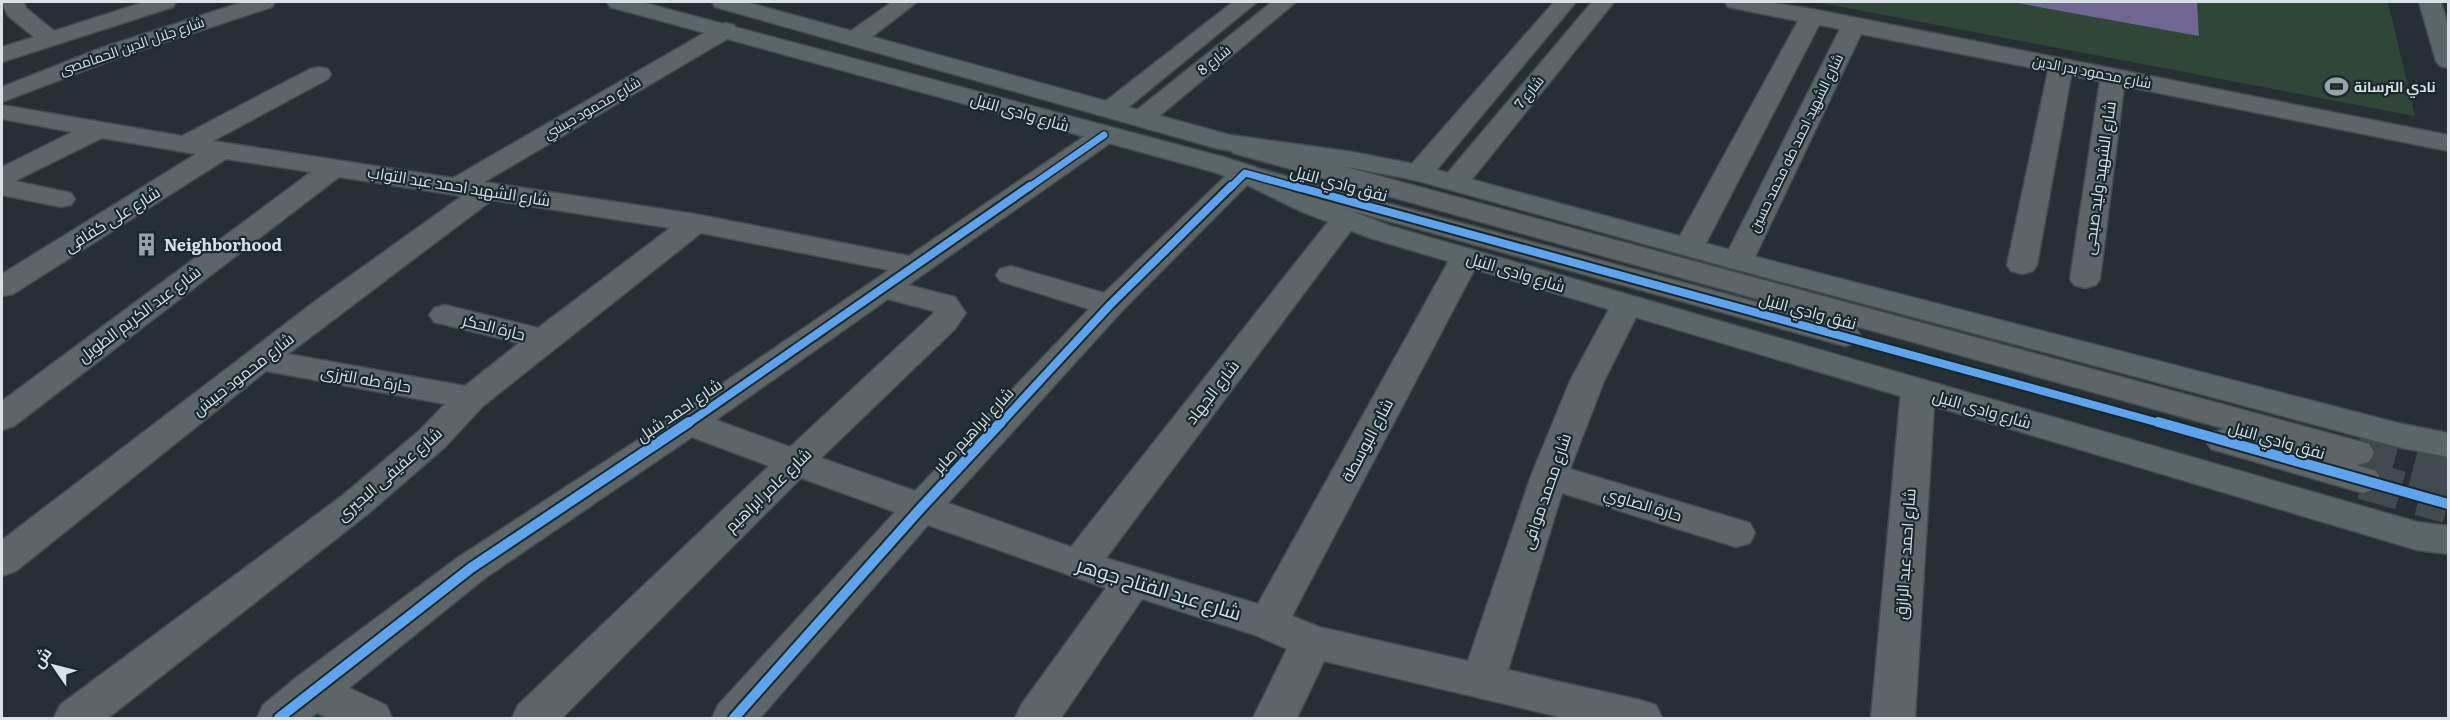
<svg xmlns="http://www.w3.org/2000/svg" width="2450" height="720" font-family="Literata,Cairo,serif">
	<rect width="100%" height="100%" fill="#262f33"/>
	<path fill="#2f4639" d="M1816,2H2388L2415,116Z"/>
	<path fill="#6f6792" d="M2012,2H2197L2199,36Z"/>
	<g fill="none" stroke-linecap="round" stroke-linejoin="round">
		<g stroke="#414a4e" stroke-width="39" stroke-dasharray="39 20" stroke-linecap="butt">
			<path d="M2356,453L2448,478"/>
			<path d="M2363,480L2448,504"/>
		</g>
		<defs>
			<g id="minor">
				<path d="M2,2H24L26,8L54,31L144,2H176L173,7L2,62V47L34,37L8,16Z"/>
				<path d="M243,2H275L272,7L117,58L2,102V87L101,48Z"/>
				<path d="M892,2H917L864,43L856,45L848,43L844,38L848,33Z"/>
				<path d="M1233,2H1257L1120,114L1111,117L1102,114L1098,109L1102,104Z"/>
				<path d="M1272,2H1296L1151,123L1142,126L1133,123L1129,118L1133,113Z"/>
				<path d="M1554,2H1576L1429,179L1419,181L1409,179L1405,173L1409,167Z"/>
				<path d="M1592,2H1614L1465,188L1455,190L1445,188L1441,182L1445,176Z"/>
				<path d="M1725,2H1767L1812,9L2448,135V151L2124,86L2100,279L2096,285L2085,288L2074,285L2070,279L2100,81L2071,76L2037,265L2033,271L2022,274L2011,271L2007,265L2048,71L1861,34L1753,261L1749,267L1738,270L1727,267L1723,261L1840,29L1819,25L1704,247L1699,253L1689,256L1679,253L1674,247L1798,21L1728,7Z"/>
				<path d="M726,23L734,25L737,30L734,35L484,182L695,214L909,256L1095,129L1104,127L1113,129L1117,135L1113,141L908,285L955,297L966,313L955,329L821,458L915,491L1089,309L1000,281L996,275L1000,269L1011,266L1104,293L1235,167L1245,165L1255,167L1259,173L1121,312L948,503L1071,547L1335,213L1345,210L1355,213L1359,219L1355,225L1106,558L1258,604L1451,257L1455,251L1466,248L1477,251L1481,257L1292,616L1319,627L1468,661L1531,476L1570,381L1615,298L1626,296L1637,298L1642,305L1604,381L1570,469L1750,523L1755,533L1750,543L1736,547L1562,493L1508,670L1640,700L1656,705L1662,718H1564L1324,661L1297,718H1253L1287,649L1255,635L1142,599L1061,718H1015L1021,705L1106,588L928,525L760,718H712L718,705L895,512L801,478L562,718H512L518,705L769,466L692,437L485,578L349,688L386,705L392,718H329L317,713L310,718H257L263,705L297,677L457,558L676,415L889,270L701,233L483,406L445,447L369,513L108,718H54L60,705L343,495L419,431L445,404L266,371L16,571L2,576V540L318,299L462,196L339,177L14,426L2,430V401L311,172L226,159L13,294L2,296V274L196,154L102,138L15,181L71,193L75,199L71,205L61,207L2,195V167L72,132L2,119V105L182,136L310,69L319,67L328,69L331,74L328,79L213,141L453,178L718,25ZM492,200L670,228L538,328L445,305L434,308L429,315L434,322L519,343L465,386L288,354ZM888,299L933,311L934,313L790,447L716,420Z"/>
				<path d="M1918,379L1930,382L1935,390L1915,718H1871L1901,390L1906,382Z"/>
			</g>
			<g id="tertiary">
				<path d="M1242,139L2369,444L2374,453L2369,462L2356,465L2376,471L2381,480L2376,489L2363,493L2211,449L2206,441L2211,433L2224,429L2355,465L1233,153L1229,147L1233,141Z"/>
				<path d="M1249,166L1856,329L1861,336L1856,343L1845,346L1239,180L1235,174L1239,168Z"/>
			</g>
			<g id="secondary">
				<path d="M607,2H641L1227,158L1255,167L1320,199L1390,226L2417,522L2448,526V554L2417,550L1370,238L1300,211L1235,179L1207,170L610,7Z"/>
				<path d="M712,2H746L1230,135L1353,152L1419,165L1749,255L2398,423L2448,433V457L2398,447L1727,267L1415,180L1353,168L1219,149L715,7Z"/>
				<path d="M2419,2H2441L2448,25V68L2440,66L2436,61Z"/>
			</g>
		</defs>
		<use href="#minor" stroke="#444b4f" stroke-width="3"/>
		<use href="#tertiary" stroke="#444b4f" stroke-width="3"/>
		<use href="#secondary" stroke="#444b4f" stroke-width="3"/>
		<use href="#minor" fill="#5d6568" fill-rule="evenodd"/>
		<use href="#tertiary" fill="#5d6568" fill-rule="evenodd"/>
		<use href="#secondary" fill="#5b6669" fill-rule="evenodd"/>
		<defs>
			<g id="cycleway-far2">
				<path d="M1028,188L1104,135"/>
				<path d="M1230,188L1245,173L1299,188"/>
			</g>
			<g id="cycleway-far1">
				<path d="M1294,186L2163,424"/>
				<path d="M687,424L1030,186"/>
				<path d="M1000,424L1110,305L1231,186"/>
			</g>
			<g id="cycleway">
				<path d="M2158,422L2448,504"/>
				<path d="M279,718L471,568L689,422"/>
				<path d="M734,718L921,508L1001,422"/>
			</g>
		</defs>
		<use href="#cycleway-far2" stroke="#17282f" stroke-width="10"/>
		<use href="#cycleway-far1" stroke="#17282f" stroke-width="12"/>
		<use href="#cycleway" stroke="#17282f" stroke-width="14"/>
		<use href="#cycleway-far2" stroke="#60a3ed" stroke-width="7"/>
		<use href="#cycleway-far1" stroke="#60a3ed" stroke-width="8"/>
		<use href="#cycleway" stroke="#60a3ed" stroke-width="10"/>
	</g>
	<defs>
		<symbol id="stadium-bare" viewBox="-9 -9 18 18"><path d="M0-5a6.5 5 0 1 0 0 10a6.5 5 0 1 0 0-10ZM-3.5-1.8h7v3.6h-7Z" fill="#99a3a7" stroke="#17282f" stroke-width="2.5" paint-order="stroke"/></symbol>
		<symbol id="building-bare" viewBox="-9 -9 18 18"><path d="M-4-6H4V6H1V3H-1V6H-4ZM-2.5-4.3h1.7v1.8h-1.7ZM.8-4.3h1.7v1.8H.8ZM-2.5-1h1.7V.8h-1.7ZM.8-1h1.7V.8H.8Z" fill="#99a3a7" stroke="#17282f" stroke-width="2.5" paint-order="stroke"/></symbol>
	</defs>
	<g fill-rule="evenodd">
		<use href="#stadium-bare" x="2320" y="70" width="33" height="33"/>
		<use href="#building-bare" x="130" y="228" width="33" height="33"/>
	</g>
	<g text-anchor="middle" stroke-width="4.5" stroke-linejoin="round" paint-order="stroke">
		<g font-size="14" fill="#d7e1e6" stroke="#17282f">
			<text transform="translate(132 46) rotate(-19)" y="5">شارع جلال الدين الحمامصى</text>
			<text transform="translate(1214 60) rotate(-39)" y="5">شارع 8</text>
			<text transform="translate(2092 72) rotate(11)" y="5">شارع محمود بدر الدين</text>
			<text transform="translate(1529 92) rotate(-51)" y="5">شارع 7</text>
			<text transform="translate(592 108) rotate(-30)" y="5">شارع محمود حبشي</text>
			<text transform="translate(1796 143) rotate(-64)" y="5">شارع الشهيد احمد طه محمد حسين</text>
		</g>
		<g font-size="14" font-weight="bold" fill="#d7e1e6" stroke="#17282f" text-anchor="start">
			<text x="2354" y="92">نادي الترسانة</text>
		</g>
		<g font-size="16" fill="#d7e1e6" stroke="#17282f">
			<text transform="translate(1020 112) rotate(16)" y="6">شارع وادى النيل</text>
			<text transform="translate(2099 178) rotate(-82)" y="6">شارع الشهيد وليد صبحى</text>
			<text transform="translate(1339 183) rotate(15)" y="6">نفق وادي النيل</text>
			<text transform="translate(459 186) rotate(9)" y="6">شارع الشهيد احمد عبد التواب</text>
			<text transform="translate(112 219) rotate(-32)" y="6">شارع على كفافى</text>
			<text transform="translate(1516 272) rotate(17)" y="6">شارع وادى النيل</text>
			<text transform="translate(1808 311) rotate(15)" y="6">نفق وادي النيل</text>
			<text transform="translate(139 314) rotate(-37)" y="6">شارع عبد الكريم الطويل</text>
			<text transform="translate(494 327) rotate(14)" y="6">حارة الحكر</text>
			<text transform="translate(243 374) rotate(-38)" y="6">شارع محمود حبيش</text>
			<text transform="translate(366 379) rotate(10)" y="6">حارة طه الترزى</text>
			<text transform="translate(1212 392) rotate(-52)" y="6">شارع الجهاد</text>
			<text transform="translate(1982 409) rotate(16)" y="6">شارع وادى النيل</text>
			<text transform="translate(679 410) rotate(-34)" y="6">شارع احمد شبل</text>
			<text transform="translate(973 430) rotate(-47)" y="6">شارع ابراهيم صابر</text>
			<text transform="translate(1367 440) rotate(-62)" y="6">شارع البوسطة</text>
			<text transform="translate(2277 440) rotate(16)" y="6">نفق وادي النيل</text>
			<text transform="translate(389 474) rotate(-41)" y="6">شارع عفيفى البحيرى</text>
			<text transform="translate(768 490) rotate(-44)" y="6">شارع عامر ابراهيم</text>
			<text transform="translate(1546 491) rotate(-71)" y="6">شارع محمد موافى</text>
			<text transform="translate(1643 504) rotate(17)" y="6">حارة الصاوي</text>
			<text transform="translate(1905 554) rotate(-86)" y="6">شارع احمد عبد الرازق</text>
		</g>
		<g font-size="16" font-weight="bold" fill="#d7e1e6" stroke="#17282f" text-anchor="start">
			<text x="164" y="251">Neighborhood</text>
		</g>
		<g font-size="20" fill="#d7e1e6" stroke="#17282f">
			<text transform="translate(1159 589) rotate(17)" y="7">شارع عبد الفتاح جوهر</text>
		</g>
	</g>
	<rect width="2450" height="720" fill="none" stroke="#d7e1e6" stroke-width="6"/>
	<g transform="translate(54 666) rotate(305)" stroke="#17282f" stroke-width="4.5" paint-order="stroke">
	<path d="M0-4.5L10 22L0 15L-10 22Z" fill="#d7e1e6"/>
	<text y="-9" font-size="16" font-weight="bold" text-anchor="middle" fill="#d7e1e6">ش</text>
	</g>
</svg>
